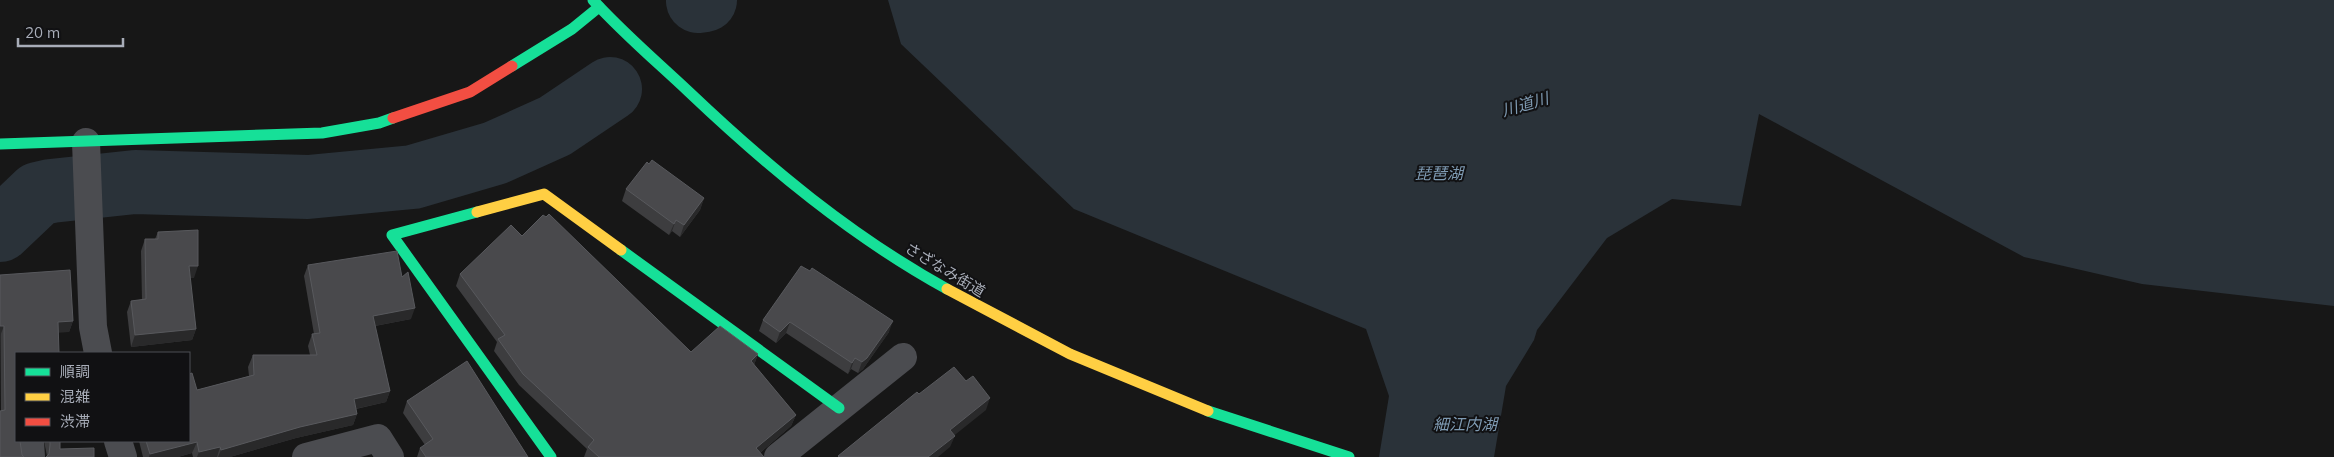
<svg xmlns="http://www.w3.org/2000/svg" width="2334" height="457" font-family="Mulish,'Noto Sans JP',sans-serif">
	<rect width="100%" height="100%" fill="#171717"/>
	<path fill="#2a3239" d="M888,0H2334V306L2142,284L2024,257L1759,114L1741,206L1672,199L1607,238L1537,330L1534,340L1506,386L1494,457H1379L1389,396L1366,329L1074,209L901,44Z"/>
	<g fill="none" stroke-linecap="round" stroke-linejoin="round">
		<g stroke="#2a3239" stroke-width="64">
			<path d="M698,1L705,0"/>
			<path d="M0,230L38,194L51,191L135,182L308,187L413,177L495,153L555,126L610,89"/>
		</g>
		<g stroke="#4b4c50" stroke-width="28">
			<path d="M86,142L93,327L98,353"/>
			<path d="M30,441L31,457"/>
			<path d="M118,441L123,457"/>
			<path d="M306,457L378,438L390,457"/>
			<path d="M778,457L903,357"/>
		</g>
		<g stroke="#16e098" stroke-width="11">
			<path d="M593,0C623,33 656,61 689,92C768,167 851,236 947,289"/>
			<path d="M512,66L572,29L599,7"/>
			<path d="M0,144L322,133L379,123L393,118"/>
			<path d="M477,212L392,235L551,457"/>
			<path d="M621,250L839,408"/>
			<path d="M1208,411L1349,457"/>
		</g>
		<g stroke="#ffcf43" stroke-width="11">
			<path d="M477,212L544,194L621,250"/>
			<path d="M947,289L1070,354L1208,411"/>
		</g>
		<path stroke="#f24e42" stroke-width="11" d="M393,118L470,92L512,66"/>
	</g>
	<g fill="#3d3d3f">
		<path d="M626,189L704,198L700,210L680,237L672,231L669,235L622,201Z"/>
		<path d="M158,232L194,278H190L196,329L192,340L131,347L127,312L131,301L142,300L141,251L145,239H155Z"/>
		<path d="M522,236L691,352L758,354L754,365L796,415L791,426L760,453L764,457H584L587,449L519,385L494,351L497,342L456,286L460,274Z"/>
		<path d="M308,265L411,319L375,326L390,391L386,402L356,409L357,414L353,425L296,438L230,457H193L192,453L178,457H143L139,441H189L197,390L249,376L248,367L253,355H310L308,346L312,334H314L304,276Z"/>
		<path d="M0,275L73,321L69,332H59L0,457L1,411Z"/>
		<path d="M763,320L889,332L863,369L858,373L851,369L848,374L786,333L776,343L759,331Z"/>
		<path d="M407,401L528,457H417L420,448L425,445L403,413Z"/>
		<path d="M44,441H60V449L47,456Z"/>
	</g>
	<g fill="#29292a">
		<path d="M704,198L700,210L680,237L684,225Z"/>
		<path d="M676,220L672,231L669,235L674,224Z"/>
		<path d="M189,266H198L194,278H185Z"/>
		<path d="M415,308L411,319L369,327L373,316Z"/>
		<path d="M73,321L69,332L55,333L58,322Z"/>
		<path d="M893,321L889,332L863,369L858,373L862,362Z"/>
		<path d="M790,322L786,333L776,343L780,332Z"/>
		<path d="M0,326H4L0,336Z"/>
		<path d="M196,329L192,340L131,347L135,335Z"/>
		<path d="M758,354L754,365L751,361Z"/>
		<path d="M855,358L851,369L848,374L852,363Z"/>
		<path d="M390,391L386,402L350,410L354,399Z"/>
		<path d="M990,398L986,410L946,442L950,430Z"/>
		<path d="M357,414L353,425L296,438L230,457H218L221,450L300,427Z"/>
		<path d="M796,415L791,426L755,457L756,448Z"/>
		<path d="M955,436L950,447L938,457H928Z"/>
		<path d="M197,442L192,453L178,457H149L150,454Z"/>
		<path d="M220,447L217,457H197L199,452Z"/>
	</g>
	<g fill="#49494c" stroke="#58595d">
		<path d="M652,160L704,198L684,225L676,220L674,224L626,189L647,162L649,164Z"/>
		<path d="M549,214L691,352L720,326L758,354L751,361L796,415L756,448L764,457H599L588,447L594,440L523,374L498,339L505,335L460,274L511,225L522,236L543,215L546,217Z"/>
		<path d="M198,230V266H189L196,329L135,335L131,301L146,299L145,239H158V232Z"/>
		<path d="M397,251L402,277L408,272L415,308L373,316L390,391L354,399L357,414L300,427L221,450L220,447L199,452L197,442L150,454L146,441H189V374L192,373L197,390L254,375L253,355H317L312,334L320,333L308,265Z"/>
		<path d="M801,266L810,271L812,268L893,321L867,358L862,362L855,358L852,363L790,322L780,332L763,320Z"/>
		<path d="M70,270L73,321L58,322L59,353H16V441H20L22,455L24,457H0V411L5,410L4,326H0V275Z"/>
		<path d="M467,361L528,457H426L420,448L433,439L407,401Z"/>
		<path d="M954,367L966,381L973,376L990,398L950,430L955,436L928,457H839L838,456L917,392L919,394Z"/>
		<path d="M50,441H60V449L94,448V457H46L49,454L50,445Z"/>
	</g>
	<g text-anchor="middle" stroke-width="4" stroke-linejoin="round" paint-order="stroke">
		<g font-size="15" fill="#a8adb8" stroke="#111113">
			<text transform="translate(945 270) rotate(31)" y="5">さざなみ街道</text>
		</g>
		<g font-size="16" font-style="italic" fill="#7f9bb3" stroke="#111113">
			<text transform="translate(1525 104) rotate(-16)" y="6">川道川</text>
			<text x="1439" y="179">琵琶湖</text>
			<text x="1465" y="430">細江内湖</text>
		</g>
	</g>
	<rect x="15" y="352" width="175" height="90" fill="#111113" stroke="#4d4f55"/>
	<rect x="25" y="368" width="25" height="8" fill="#16e098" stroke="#4d4f55"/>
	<text x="60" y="377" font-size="15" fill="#a8adb8">順調</text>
	<rect x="25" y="393" width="25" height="8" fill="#ffcf43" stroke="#4d4f55"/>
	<text x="60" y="402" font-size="15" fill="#a8adb8">混雑</text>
	<rect x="25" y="418" width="25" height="8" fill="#f24e42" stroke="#4d4f55"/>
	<text x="60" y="427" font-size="15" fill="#a8adb8">渋滞</text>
	<path d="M18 38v8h105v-8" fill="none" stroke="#a8adb8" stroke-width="2.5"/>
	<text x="25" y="38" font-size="15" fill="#a8adb8" stroke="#111113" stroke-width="4" paint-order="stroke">20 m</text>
</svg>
